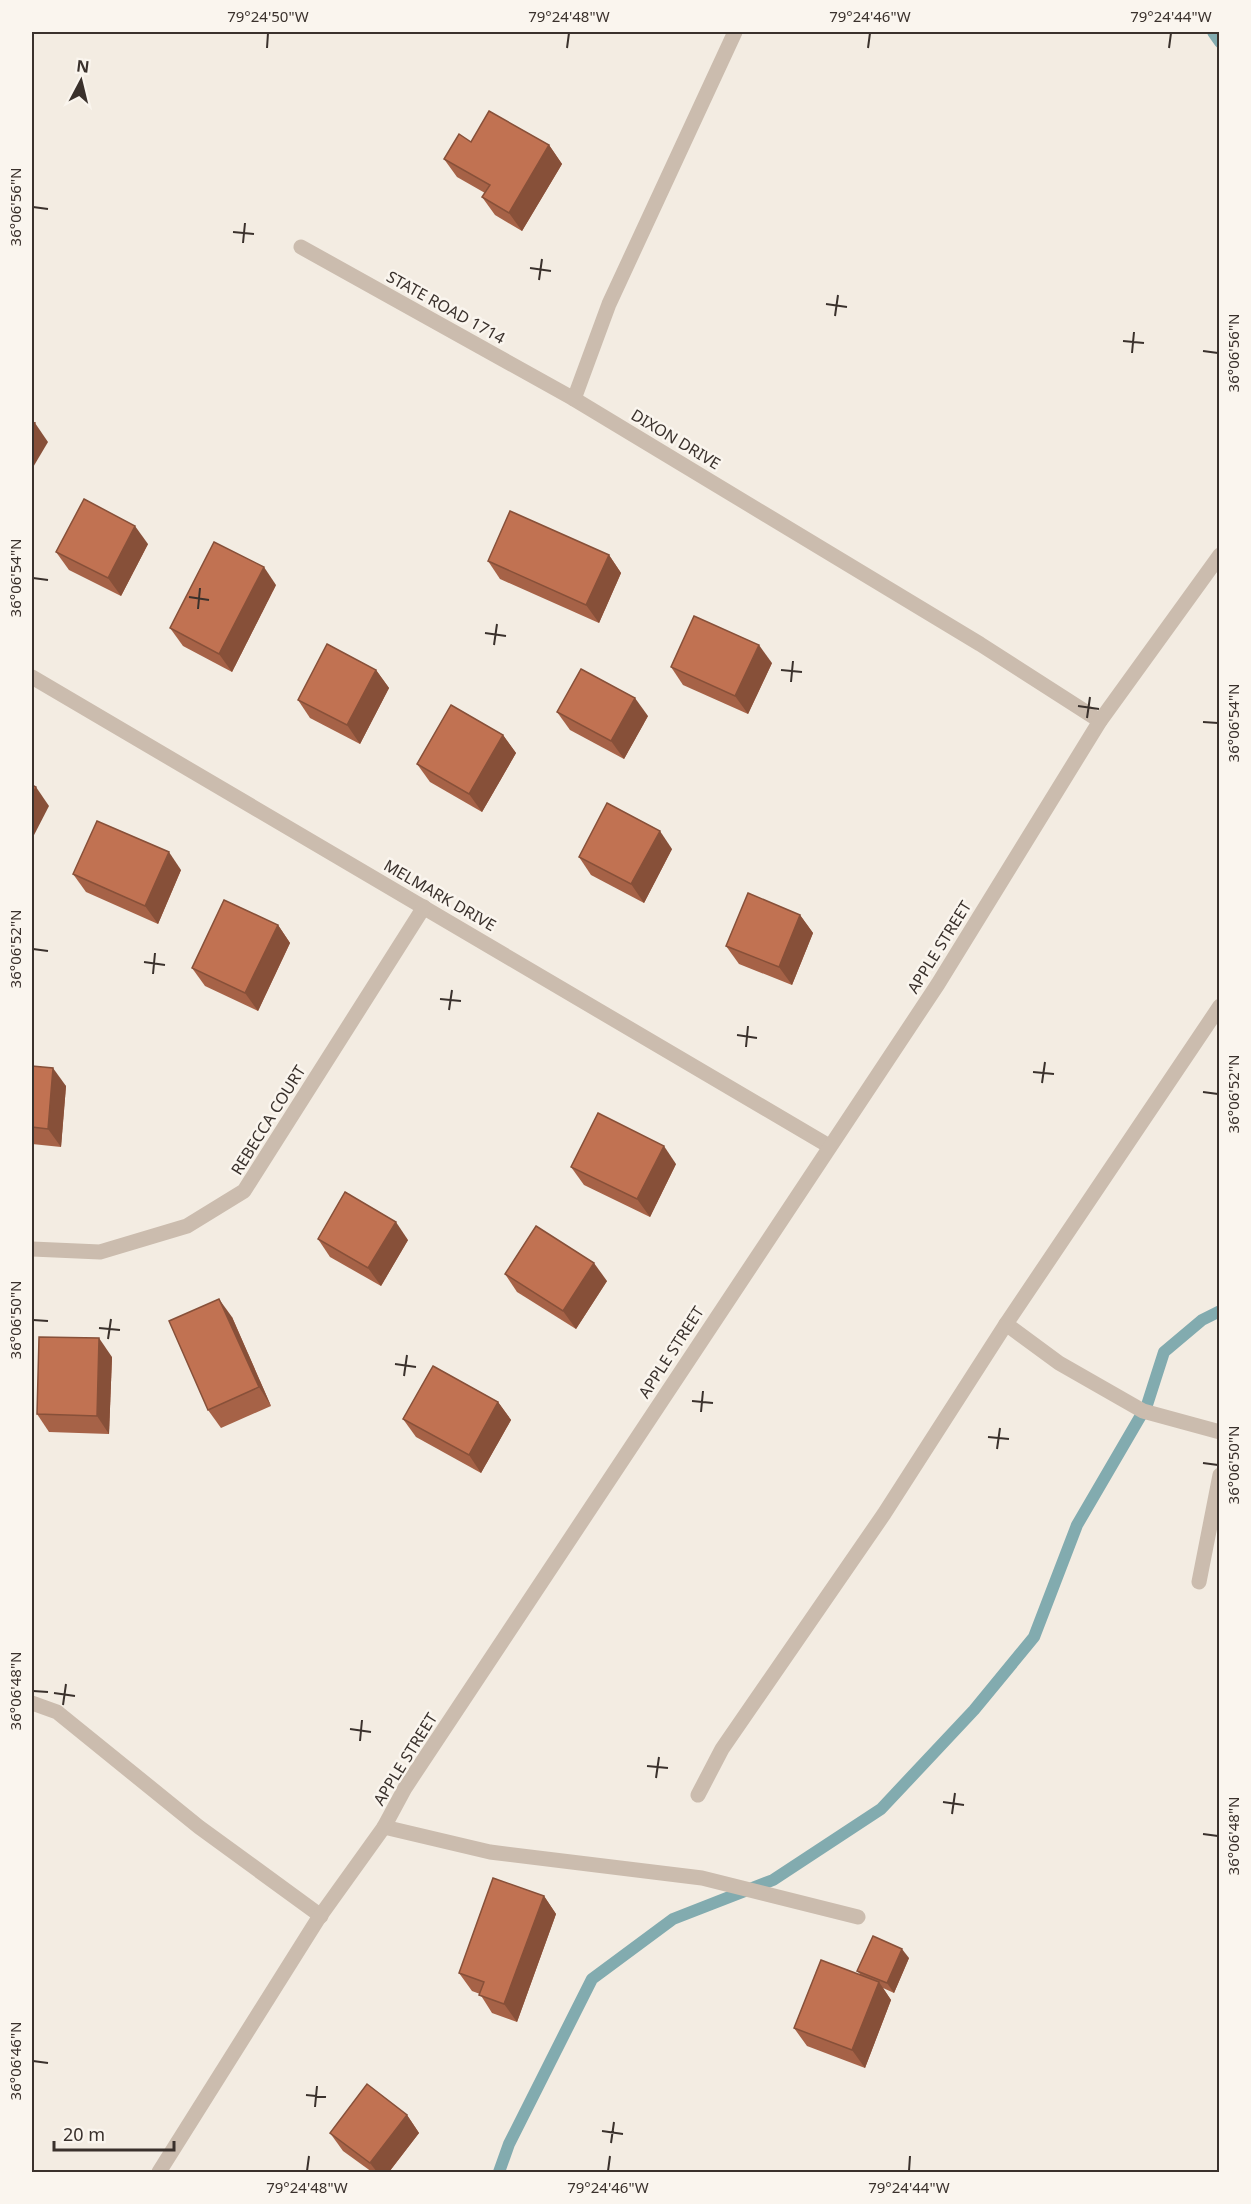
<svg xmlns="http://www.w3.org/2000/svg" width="1251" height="2204" font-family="'Noto Sans',sans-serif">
	<rect width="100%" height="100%" fill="#f3ece2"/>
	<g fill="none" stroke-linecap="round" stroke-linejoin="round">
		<g stroke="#82abaf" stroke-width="12">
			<path d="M1213,32L1220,42"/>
			<path d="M499,2172L509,2144L592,1979L673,1919L773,1880L881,1809L974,1710L1034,1637L1077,1525L1147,1405L1164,1352L1202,1320L1220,1311"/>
		</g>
		<g stroke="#cbbcae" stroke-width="15">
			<path d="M1006,1324L1059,1363L1143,1411L1220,1432"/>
			<path d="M1199,1582L1220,1475"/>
			<path d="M32,1703L57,1712L199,1827L321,1916"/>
			<path d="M698,1795L722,1749L884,1514L1006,1324L1220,1006"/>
			<path d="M384,1827L490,1852L702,1878L858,1917"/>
		</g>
		<g stroke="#cbbcae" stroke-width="15">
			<path d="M301,247L574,399L980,644L1100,721"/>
			<path d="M574,399L609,304L735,32"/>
			<path d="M32,677L829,1146"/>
			<path d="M32,1249L100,1252L187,1226L244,1191L424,907"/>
			<path d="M159,2172L318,1919L384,1827L405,1788L938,984L1100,721L1220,555"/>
		</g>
	</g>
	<g fill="#a66247">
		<path d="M549,145L562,164L522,231L495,215L482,197L485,193L457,177L444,159Z"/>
		<path d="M148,544L121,596L69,570L56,552Z"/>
		<path d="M609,555L621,573L599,623L500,579L488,561Z"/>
		<path d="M276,585L232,672L183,646L170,628Z"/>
		<path d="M772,663L748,714L683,685L671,667Z"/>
		<path d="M376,670L389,688L360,744L310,718L298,700Z"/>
		<path d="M557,712L648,716L624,759L570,730Z"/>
		<path d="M503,735L516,753L482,812L430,782L417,764Z"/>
		<path d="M672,849L644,903L591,875L579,857Z"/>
		<path d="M181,870L158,924L86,892L73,874Z"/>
		<path d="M800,915L813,933L792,985L739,964L726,946Z"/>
		<path d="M278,925L290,943L258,1011L205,986L192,968Z"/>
		<path d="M32,1066L66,1086L61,1147L32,1144Z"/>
		<path d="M676,1164L650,1217L584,1185L571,1167Z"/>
		<path d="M318,1239L408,1240L381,1286L330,1257Z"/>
		<path d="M505,1274L607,1281L576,1329L517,1292Z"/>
		<path d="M232,1317L271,1406L221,1428L208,1410Z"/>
		<path d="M112,1357L109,1434L49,1432L37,1414Z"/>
		<path d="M498,1402L511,1420L481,1473L416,1437L403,1419Z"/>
		<path d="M544,1896L556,1914L517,2022L492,2013L480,1994L472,1991L459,1973Z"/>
		<path d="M909,1958L894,1993L883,1988L891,2000L865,2068L807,2046L794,2028L860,1974L857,1971Z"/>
		<path d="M407,2115L419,2133L389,2172H372L343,2151L330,2133Z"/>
	</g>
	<g fill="#875039">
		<path d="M549,145L562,164L522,231L509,213Z"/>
		<path d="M35,423L48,442L32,469V429Z"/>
		<path d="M135,526L148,544L121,596L108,578Z"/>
		<path d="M609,555L621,573L599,623L586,605Z"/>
		<path d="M264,567L276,585L232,672L219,654Z"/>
		<path d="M759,645L772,663L748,714L735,696Z"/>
		<path d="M376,670L389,688L360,744L347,725Z"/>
		<path d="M635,698L648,716L624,759L611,741Z"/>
		<path d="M503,735L516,753L482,812L469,794Z"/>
		<path d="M36,787L49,806L32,839V796Z"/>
		<path d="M660,831L672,849L644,903L631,884Z"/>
		<path d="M169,852L181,870L158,924L145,906Z"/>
		<path d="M800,915L813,933L792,985L779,967Z"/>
		<path d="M278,925L290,943L258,1011L245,993Z"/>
		<path d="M53,1068L66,1086L61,1147L48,1129Z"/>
		<path d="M664,1146L676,1164L650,1217L637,1199Z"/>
		<path d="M396,1222L408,1240L381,1286L368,1268Z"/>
		<path d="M594,1263L607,1281L576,1329L563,1311Z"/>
		<path d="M219,1299L232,1317L271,1406L259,1387Z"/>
		<path d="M99,1338L112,1357L109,1434L97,1416Z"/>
		<path d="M498,1402L511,1420L481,1473L469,1455Z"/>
		<path d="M544,1896L556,1914L517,2022L504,2004Z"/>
		<path d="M902,1949L909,1958L894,1993L887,1983Z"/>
		<path d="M879,1982L891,2000L865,2068L852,2050Z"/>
		<path d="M407,2115L419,2133L389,2172H377L370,2163Z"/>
	</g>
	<g fill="#c17252" stroke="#875039" stroke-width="1.5">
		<path d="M489,111L549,145L509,213L482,197L490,185L444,159L459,134L471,142Z"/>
		<path d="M32,422L35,423L32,429Z"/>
		<path d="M84,499L135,526L108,578L56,552Z"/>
		<path d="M510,511L609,555L586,605L488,561Z"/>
		<path d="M214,542L264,567L219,654L170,628Z"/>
		<path d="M694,616L759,645L735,696L671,667Z"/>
		<path d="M327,644L376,670L347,725L298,700Z"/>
		<path d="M581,669L635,698L611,741L557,712Z"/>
		<path d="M451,705L503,735L469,794L417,764Z"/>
		<path d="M32,785L36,787L32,796Z"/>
		<path d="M607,803L660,831L631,884L579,857Z"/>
		<path d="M97,821L169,852L145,906L73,874Z"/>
		<path d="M748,893L800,915L779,967L726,946Z"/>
		<path d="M224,900L278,925L245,993L192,968Z"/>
		<path d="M32,1066L53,1068L48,1129L32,1127Z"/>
		<path d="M598,1113L664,1146L637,1199L571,1167Z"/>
		<path d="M345,1192L396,1222L368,1268L318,1239Z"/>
		<path d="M536,1226L594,1263L563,1311L505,1274Z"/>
		<path d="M219,1299L259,1387L208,1410L169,1321Z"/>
		<path d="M39,1337L99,1338L97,1416L37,1414Z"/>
		<path d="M433,1366L498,1402L469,1455L403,1419Z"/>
		<path d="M493,1878L544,1896L504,2004L479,1995L484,1982L459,1973Z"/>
		<path d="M873,1936L902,1949L887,1983L857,1971Z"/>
		<path d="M821,1960L879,1982L852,2050L794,2028Z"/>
		<path d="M367,2084L407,2115L370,2163L330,2133Z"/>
	</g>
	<path fill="none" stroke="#3a312c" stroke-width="2" d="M267,48L268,33M567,48L569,33M868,48L870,33M1169,48L1171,33M33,207L48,209M233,232L254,234M243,243L245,223M530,268L551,271M539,280L542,259M826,304L847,307M835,316L838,295M1123,341L1144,343M1203,351L1218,353M1132,353L1134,332M33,578L48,580M189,597L209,600M198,609L200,588M485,633L506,636M494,645L497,624M781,670L802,672M791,682L793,661M1078,706L1099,709M1087,718L1090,697M1203,722L1218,723M33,949L48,951M144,962L165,965M153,974L155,953M440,999L461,1001M449,1010L452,990M737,1035L757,1038M746,1047L748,1026M1033,1072L1054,1074M1042,1083L1045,1062M1203,1092L1218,1094M33,1320L48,1321M99,1328L120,1330M108,1339L111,1319M395,1364L416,1367M404,1376L407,1355M692,1401L713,1403M701,1412L703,1391M988,1437L1009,1439M997,1449L1000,1428M1203,1463L1218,1465M33,1691L48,1692M54,1693L75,1696M63,1705L66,1684M350,1729L371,1732M360,1741L362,1720M647,1766L668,1768M656,1778L659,1757M943,1802L964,1805M952,1814L955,1793M1203,1834L1218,1836M33,2061L48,2063M306,2095L326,2097M315,2107L317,2086M602,2131L623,2134M611,2143L614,2122M307,2171L309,2156M608,2171L610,2156M909,2171L910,2156"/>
	<g text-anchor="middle" stroke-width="5" stroke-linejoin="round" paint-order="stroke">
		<g font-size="16" fill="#3a312c" stroke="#faf5ee">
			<text transform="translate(446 307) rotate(29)" y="6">STATE ROAD 1714</text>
			<text transform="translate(676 439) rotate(31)" y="6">DIXON DRIVE</text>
			<text transform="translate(440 895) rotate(30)" y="6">MELMARK DRIVE</text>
			<text transform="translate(939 947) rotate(-58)" y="6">APPLE STREET</text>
			<text transform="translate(268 1120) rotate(-58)" y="6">REBECCA COURT</text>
			<text transform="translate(671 1352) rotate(-57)" y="6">APPLE STREET</text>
			<text transform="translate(405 1759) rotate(-58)" y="6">APPLE STREET</text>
		</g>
	</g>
	<rect width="1251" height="2204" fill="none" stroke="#faf5ee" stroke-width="66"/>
	<g transform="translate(81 81) rotate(7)" stroke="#faf5ee" stroke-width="4.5" paint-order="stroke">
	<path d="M0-4.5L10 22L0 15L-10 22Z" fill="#3a312c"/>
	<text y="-9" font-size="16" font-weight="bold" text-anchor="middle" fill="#3a312c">N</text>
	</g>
	<path d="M54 2141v9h120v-9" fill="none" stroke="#3a312c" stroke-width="3"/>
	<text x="63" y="2141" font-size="18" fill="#3a312c" stroke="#faf5ee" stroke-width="4.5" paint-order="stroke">20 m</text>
	<rect x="33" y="33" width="1185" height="2138" fill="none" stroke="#3a312c" stroke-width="2"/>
	<g font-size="15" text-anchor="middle" fill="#3a312c">
		<text x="268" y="22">79°24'50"W</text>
		<text x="569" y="22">79°24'48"W</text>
		<text x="870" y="22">79°24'46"W</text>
		<text x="1171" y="22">79°24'44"W</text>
		<text transform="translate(16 207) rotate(-90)" y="5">36°06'56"N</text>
		<text transform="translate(1234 353) rotate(-90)" y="5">36°06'56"N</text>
		<text transform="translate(16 578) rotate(-90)" y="5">36°06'54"N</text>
		<text transform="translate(1234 723) rotate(-90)" y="5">36°06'54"N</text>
		<text transform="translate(16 949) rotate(-90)" y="5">36°06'52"N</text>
		<text transform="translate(1234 1094) rotate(-90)" y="5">36°06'52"N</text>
		<text transform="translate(16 1320) rotate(-90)" y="5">36°06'50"N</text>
		<text transform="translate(1234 1465) rotate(-90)" y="5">36°06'50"N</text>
		<text transform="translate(16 1691) rotate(-90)" y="5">36°06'48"N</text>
		<text transform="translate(1234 1836) rotate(-90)" y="5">36°06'48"N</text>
		<text transform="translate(16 2061) rotate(-90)" y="5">36°06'46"N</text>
		<text x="307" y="2193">79°24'48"W</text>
		<text x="608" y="2193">79°24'46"W</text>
		<text x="909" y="2193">79°24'44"W</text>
	</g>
</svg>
